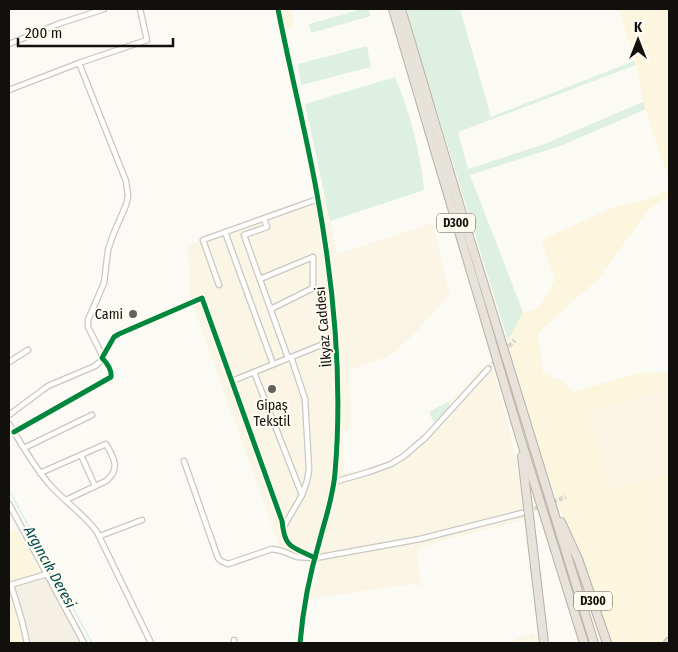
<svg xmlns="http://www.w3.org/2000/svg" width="678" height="652" font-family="'Fira Sans Condensed',sans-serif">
	<rect width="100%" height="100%" fill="#fcfaf4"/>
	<path fill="#f4f0e3" d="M44,569L85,643H25L9,581Z"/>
	<g fill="#fbf5e6">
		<path d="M325,194L337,254L433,223L450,296L445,299L420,328L395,352L384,358L350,370L351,429L343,430L344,473L372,467L389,461L408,450L419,440L449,408V401L468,384L476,372L491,363L509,427L517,463L524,519L417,548L421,588L418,585L411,584L310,599L321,565L297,558L279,545L190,298L188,245Z"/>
		<path d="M669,388V473L610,491L587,413Z"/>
		<path d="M533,633L537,639L538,643H505Z"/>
	</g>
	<g fill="#def0e1">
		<path d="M362,9H368L371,16L311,33L309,24Z"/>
		<path d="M407,9H460L491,117L634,61L636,65L458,132L468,169L542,145L643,102L646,109L563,145L470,175L523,312L508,341L419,53Z"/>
		<path d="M367,46L371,67L301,85L298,64Z"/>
		<path d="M395,77C410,113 420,150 424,190L330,221L305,104Z"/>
		<path d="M449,401V408L434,423L429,412Z"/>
	</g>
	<g fill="#fcf6de">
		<path d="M282,9H291L294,28L286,29Z"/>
		<path d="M619,9H669V181L643,102L636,65Z"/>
		<path d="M669,189V197L650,208L598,279L538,333L543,373L560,379L573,392L637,373L669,372V388L588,413L610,491L669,473V639L664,643H611L584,563L559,506L542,458L508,341L523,312C541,313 547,294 555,280L541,240L616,206L633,203L653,197Z"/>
		<path d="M16,529L40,571L9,581V532Z"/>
		<path d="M9,586L25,643H9Z"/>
	</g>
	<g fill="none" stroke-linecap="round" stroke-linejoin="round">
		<path stroke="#c8ebea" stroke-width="1" d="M9,490L92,643"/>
		<g stroke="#d9d7d1" stroke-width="4.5" stroke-dasharray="4.5 2" stroke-linecap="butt">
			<path d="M504,351L515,340"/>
			<path d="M488,369L497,359"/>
			<path d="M522,513L566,497"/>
		</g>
		<defs>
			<g id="street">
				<path d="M278,9C290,71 306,132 317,194C334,286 343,380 335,473C333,498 325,519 319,543C309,576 303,609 300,643"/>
				<path d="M9,44L58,24L104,9"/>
				<path d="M9,90L79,63L147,40L140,9"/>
				<path d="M264,219L267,227L244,235L288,358"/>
				<path d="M225,232L273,364"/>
				<path d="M260,279L313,257V288L271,309"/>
				<path d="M219,285L203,240L318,199"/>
				<path d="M291,357L305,399L309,470L307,481L302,495"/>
				<path d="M9,362L28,350"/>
				<path d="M254,372L302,495L283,528"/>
				<path d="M232,381L336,339"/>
				<path d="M9,415L48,386L95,366L102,360L101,353L88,327V320L104,283L108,250L113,235L126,205L128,196L126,181L79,63"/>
				<path d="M9,424C22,445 34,467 50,485C65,502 84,514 97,532L151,643"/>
				<path d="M14,432L111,377C112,369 107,363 102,358L114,337L119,334L202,298L282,521C285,549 291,546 315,558"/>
				<path d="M24,448L92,415"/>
				<path d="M81,455L95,486"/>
				<path d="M184,461L218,558L221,561L228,564L272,549L282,551L297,557L315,558L420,539L522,513"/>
				<path d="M40,473L106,444C114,458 121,469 106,481L66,500"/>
				<path d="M334,482L369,472L391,464L404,456L426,437L488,369"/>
				<path d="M9,504L84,643"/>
				<path d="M100,536L142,520"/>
				<path d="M10,585L47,574"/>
				<path d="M11,585L22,621L27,643"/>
				<path d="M234,640V643"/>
			</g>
			<g id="highway">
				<path d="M393,9L520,437L584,643"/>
				<path d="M401,9L459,204L594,643"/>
				<path d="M522,456L544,643"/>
				<path d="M561,522L578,559L607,643"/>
				<path d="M668,643L669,642"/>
			</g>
		</defs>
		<use href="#street" stroke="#c8c7c2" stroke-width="7"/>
		<use href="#highway" stroke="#b6b1a6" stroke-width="10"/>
		<use href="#street" stroke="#fffefd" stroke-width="4.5"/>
		<use href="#highway" stroke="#e7e2da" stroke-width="8"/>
		<defs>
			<g id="cycleway">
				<path d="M278,9C290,71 306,132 317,194C334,286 343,380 335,473C333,498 325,519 319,543C309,576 303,609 300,643"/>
				<path d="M14,432L111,377C112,369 107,363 102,358L114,337L119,334L202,298L282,521C285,549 291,546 315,558"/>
			</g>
		</defs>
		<use href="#cycleway" stroke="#fffbf0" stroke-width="8"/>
		<use href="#cycleway" stroke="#00873e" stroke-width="5"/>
	</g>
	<g fill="#64625d" stroke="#fffbf0" stroke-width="2">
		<circle cx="133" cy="314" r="5"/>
		<circle cx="272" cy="389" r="5"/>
	</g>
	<g text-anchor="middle" stroke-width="4" stroke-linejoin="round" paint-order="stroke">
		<g fill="#fffbf0" stroke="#595650" stroke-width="1">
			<rect x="437" y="213.5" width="38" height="19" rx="4"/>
			<rect x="574" y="591.5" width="38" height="19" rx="4"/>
		</g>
		<g font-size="12" font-weight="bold" fill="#12100c">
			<text x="456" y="227">D300</text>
			<text x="593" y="605">D300</text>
		</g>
		<g font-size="14" fill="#12100c" stroke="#fffbf0" text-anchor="end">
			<text x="123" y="319">Cami</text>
			<text x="272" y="410" text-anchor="middle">Gipaş<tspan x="272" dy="16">Tekstil</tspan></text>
		</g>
		<g font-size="14" fill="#12100c" stroke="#fffbf0">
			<text transform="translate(323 327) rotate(-95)" y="5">İlkyaz Caddesi</text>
		</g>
		<g font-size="15" font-style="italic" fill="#024f51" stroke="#fffbf0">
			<text transform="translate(50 567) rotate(61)" y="5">Argıncık Deresi</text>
		</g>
	</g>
	<rect width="678" height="652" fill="none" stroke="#12100c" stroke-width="20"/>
	<g transform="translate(638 40)" stroke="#fffbf0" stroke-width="4" paint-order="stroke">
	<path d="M0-4L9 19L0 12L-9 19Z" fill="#12100c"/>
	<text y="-8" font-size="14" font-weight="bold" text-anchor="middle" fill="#12100c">K</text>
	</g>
	<path d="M18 38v8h155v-8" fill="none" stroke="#12100c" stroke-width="2.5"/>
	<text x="25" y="38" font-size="15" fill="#12100c" stroke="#fffbf0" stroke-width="4" paint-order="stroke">200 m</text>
</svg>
